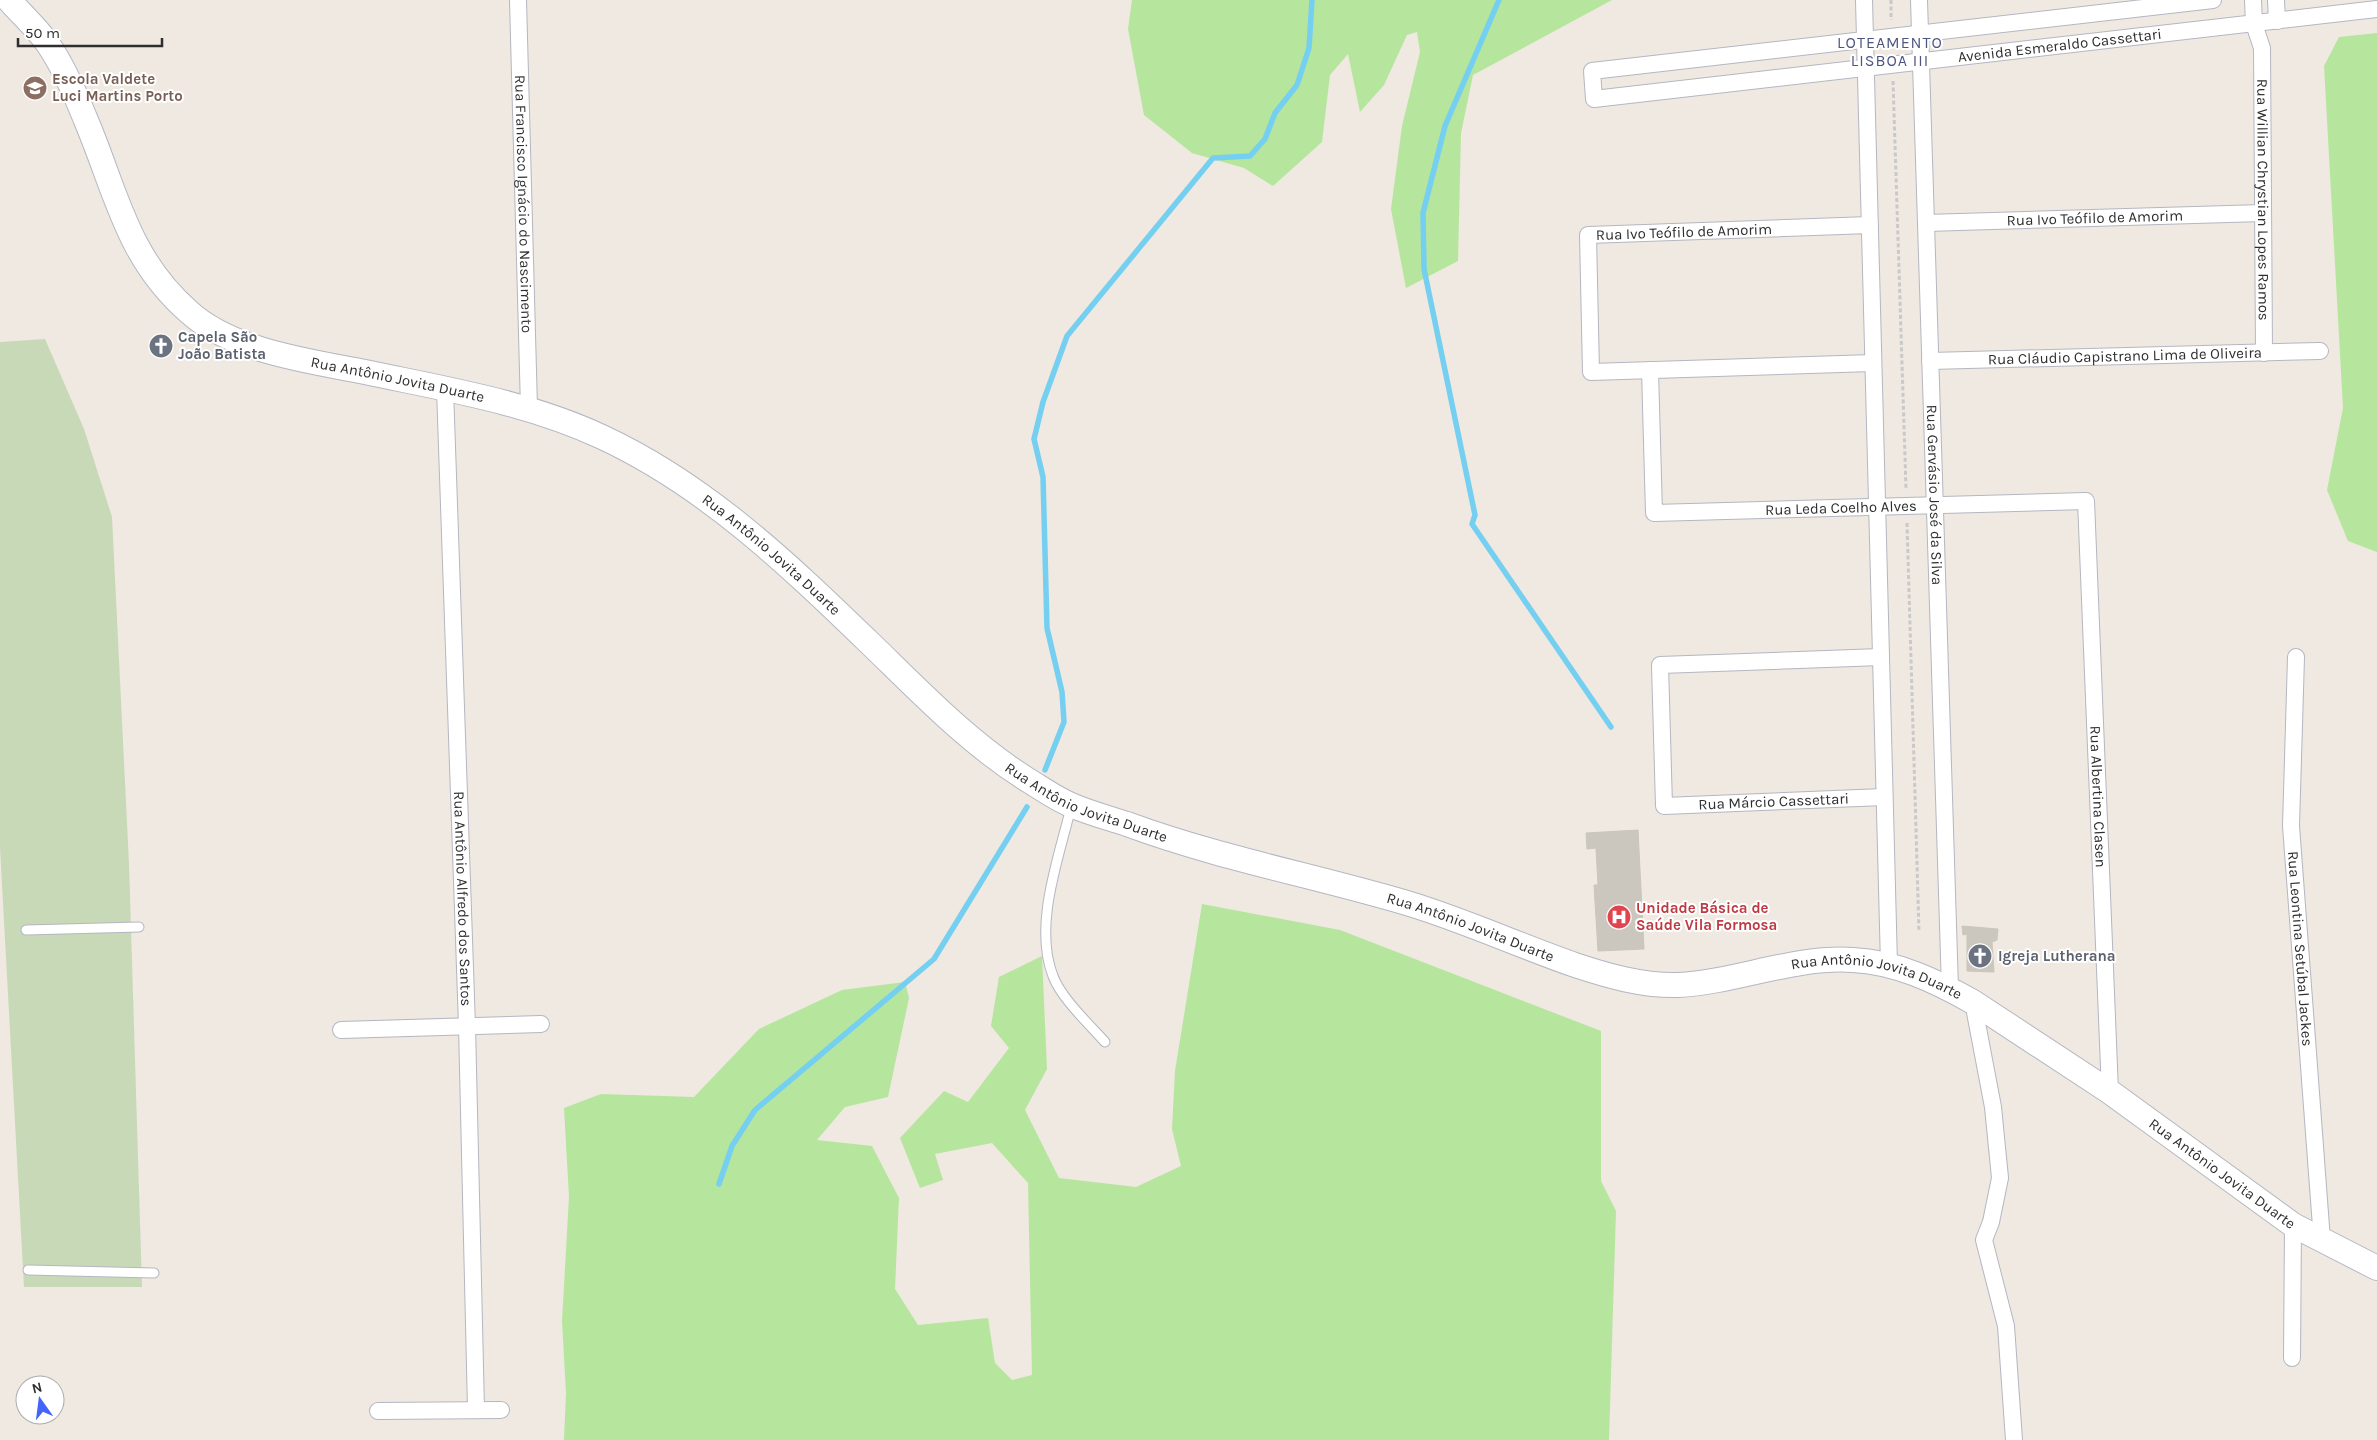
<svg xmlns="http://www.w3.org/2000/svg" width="2377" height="1440" font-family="Karla,sans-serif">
	<rect width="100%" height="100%" fill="#efe9e1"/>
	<g fill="#b6e59e">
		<path d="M1132,0H1612L1473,75L1461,133L1458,261L1406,288L1391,209L1402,126L1420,52L1417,32L1407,35L1384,85L1360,112L1348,54L1330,75L1322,142L1273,186L1244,168L1192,153L1144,115L1128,29Z"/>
		<path d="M2377,33V552L2348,541L2327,490L2343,408L2324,66L2339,37Z"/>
		<path d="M1202,904L1340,930L1601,1031V1181L1616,1211L1609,1440H564L566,1393L562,1321L569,1197L564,1108L601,1094L694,1097L759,1029L842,990L905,982L909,998L888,1097L845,1107L817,1140L872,1146L899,1198L895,1289L918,1325L988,1318L995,1363L1012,1380L1032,1375L1028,1183L992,1143L935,1154L943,1180L920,1188L900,1138L944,1091L968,1102L1009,1048L991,1026L999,977L1042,956L1047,1069L1025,1110L1059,1178L1136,1187L1181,1166L1172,1129L1175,1071Z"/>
	</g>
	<path fill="#c8d9b8" d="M45,339L84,429L112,517L129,864L142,1287H24L0,848V342Z"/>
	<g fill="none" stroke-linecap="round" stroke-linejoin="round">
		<g stroke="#75cff0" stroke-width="5.5">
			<path d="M1499,0L1445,126L1423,213L1424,269L1475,515L1472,524L1611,727"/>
			<path d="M1045,770L1064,722L1062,692L1047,628L1043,477L1034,439L1043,402L1067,336L1213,158L1250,156L1265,139L1275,113L1297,85L1309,48L1312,0"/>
			<path d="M719,1184L732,1146L755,1110L934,959L1027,807"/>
		</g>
	</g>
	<g fill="#cbc7bf" stroke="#cbc5ba">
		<path d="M1638,830L1644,949L1598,951L1594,885H1598L1596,848L1587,849L1586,833Z"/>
		<path d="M1962,926L1998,929L1997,940L1992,942L1994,972L1967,971V934L1963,935Z"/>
	</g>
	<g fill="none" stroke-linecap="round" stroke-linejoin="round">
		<defs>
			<g id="service">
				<path d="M1071,807C1059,858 1033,925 1053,976C1061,998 1089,1024 1105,1042"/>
				<path d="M26,930L139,927"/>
				<path d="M28,1270L154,1273"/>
			</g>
			<g id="minor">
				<path id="s1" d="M518,0L529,408"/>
				<path d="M1864,0L1889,965"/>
				<path id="s2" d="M1919,0L1950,989"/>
				<path id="s3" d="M2213,0L1592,71L1594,99L2377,9"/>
				<path id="s4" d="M2253,0L2254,24L2262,48L2264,353"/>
				<path d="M2276,0L2277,21"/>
				<path id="s5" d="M1926,223L2263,213"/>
				<path d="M1870,225L1588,235L1591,372L1873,363"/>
				<path id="s6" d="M1930,361L2320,351"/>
				<path id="s7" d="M1650,370L1654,513L2086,501L2110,1092"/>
				<path id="s8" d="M445,389L467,1026L476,1409"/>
				<path id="s9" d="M1881,657L1660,665L1664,806L1884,797"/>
				<path id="s10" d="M2296,657L2291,826L2322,1240"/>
				<path d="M1973,1002L1993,1107L2000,1178L1991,1222L1984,1240L2006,1326L2014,1440"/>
				<path d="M341,1030L541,1024"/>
				<path d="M2292,1358L2293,1225"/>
				<path d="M378,1411L501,1410"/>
			</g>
			<g id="secondary">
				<path id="s11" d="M9,0C22,15 37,28 48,44C63,66 75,93 85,118C116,190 126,257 189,312C232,351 309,361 365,372C445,389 527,402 602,437C710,487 795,571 879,652C927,699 974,747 1031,782C1044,790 1057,799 1071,805C1089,813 1109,818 1127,824C1219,858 1316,876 1410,904C1466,921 1520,946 1575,965C1608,976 1643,986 1678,985C1737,982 1794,956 1853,960C1896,962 1936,981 1973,1002L2110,1092L2293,1225L2377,1268"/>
			</g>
		</defs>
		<use href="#service" stroke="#b4b7c1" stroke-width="11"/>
		<use href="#minor" stroke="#b4b7c1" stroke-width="18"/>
		<use href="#secondary" stroke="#b4b7c1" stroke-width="26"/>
		<g stroke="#c9c9c9" stroke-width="3" stroke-dasharray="4 2.5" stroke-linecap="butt">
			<path d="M1891,0V20"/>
			<path d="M1893,81L1906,489"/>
			<path d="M1907,523L1919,932"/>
		</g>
		<use href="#service" stroke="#fff" stroke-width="9"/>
		<use href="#minor" stroke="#fff" stroke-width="16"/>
		<use href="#secondary" stroke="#fff" stroke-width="24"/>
	</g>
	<defs>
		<symbol id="school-disc" viewBox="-11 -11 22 22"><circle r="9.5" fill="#8d6e63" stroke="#fff"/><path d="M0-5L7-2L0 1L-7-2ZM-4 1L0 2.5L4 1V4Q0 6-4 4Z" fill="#fff"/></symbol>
		<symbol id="church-disc" viewBox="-11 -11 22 22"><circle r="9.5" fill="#6b7280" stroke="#fff"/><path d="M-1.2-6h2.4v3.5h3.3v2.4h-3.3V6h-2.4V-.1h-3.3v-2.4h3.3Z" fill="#fff"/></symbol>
		<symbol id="hospital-disc" viewBox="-11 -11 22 22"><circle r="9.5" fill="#e0444e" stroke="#fff"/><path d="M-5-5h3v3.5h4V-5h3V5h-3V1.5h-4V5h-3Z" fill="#fff"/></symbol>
	</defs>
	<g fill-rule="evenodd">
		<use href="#school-disc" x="21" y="74" width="28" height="28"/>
		<use href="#church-disc" x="147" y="332" width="28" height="28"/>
		<use href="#hospital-disc" x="1605" y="903" width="28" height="28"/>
		<use href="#church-disc" x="1966" y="942" width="28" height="28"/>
	</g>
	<g text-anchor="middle" stroke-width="4" stroke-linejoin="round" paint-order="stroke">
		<g font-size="15" fill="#2e2e2e" stroke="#fff">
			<text dy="5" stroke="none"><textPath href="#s3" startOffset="1122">Avenida Esmeraldo Cassettari</textPath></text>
			<text dy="5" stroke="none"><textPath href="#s4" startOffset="201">Rua Willian Chrystian Lopes Ramos</textPath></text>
			<text dy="5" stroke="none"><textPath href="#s1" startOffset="204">Rua Francisco Ignácio do Nascimento</textPath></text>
			<text dy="5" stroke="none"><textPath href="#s5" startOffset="169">Rua Ivo Teófilo de Amorim</textPath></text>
			<text transform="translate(1684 232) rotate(-2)" y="5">Rua Ivo Teófilo de Amorim</text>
			<text dy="5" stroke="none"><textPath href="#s6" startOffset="195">Rua Cláudio Capistrano Lima de Oliveira</textPath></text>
			<text dy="5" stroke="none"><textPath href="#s11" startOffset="586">Rua Antônio Jovita Duarte</textPath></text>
			<text dy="5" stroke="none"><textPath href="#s2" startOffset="495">Rua Gervásio José da Silva</textPath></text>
			<text dy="5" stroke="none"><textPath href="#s7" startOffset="330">Rua Leda Coelho Alves</textPath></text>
			<text dy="5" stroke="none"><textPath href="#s11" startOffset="1006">Rua Antônio Jovita Duarte</textPath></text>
			<text dy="5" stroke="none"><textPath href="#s7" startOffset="871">Rua Albertina Clasen</textPath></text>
			<text dy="5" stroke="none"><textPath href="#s11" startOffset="1411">Rua Antônio Jovita Duarte</textPath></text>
			<text dy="5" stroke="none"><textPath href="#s9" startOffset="472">Rua Márcio Cassettari</textPath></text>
			<text dy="5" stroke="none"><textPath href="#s8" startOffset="510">Rua Antônio Alfredo dos Santos</textPath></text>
			<text dy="5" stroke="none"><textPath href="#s11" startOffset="1816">Rua Antônio Jovita Duarte</textPath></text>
			<text dy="5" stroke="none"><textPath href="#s10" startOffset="292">Rua Leontina Setúbal Jackes</textPath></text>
			<text dy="5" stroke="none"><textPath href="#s11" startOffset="2236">Rua Antônio Jovita Duarte</textPath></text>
			<text dy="5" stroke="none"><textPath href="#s11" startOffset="2641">Rua Antônio Jovita Duarte</textPath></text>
		</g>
		<g font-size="15" font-weight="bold" fill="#785e54" stroke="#fff" text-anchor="start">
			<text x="52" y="84">Escola Valdete<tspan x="52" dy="17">Luci Martins Porto</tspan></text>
		</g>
		<g font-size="15" font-weight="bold" fill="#5b616d" stroke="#fff" text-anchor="start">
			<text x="178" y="342">Capela São<tspan x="178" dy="17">João Batista</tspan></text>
			<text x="1998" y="961">Igreja Lutherana</text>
		</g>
		<g font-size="15" font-weight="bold" fill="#be3a42" stroke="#fff" text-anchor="start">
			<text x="1636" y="913">Unidade Básica de<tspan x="1636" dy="17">Saúde Vila Formosa</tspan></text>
		</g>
		<g font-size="16" letter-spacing="1" fill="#4d5680" stroke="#fff">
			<text x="1890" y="48">LOTEAMENTO<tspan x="1890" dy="18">LISBOA III</tspan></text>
		</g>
	</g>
	<g transform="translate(40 1400) rotate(346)"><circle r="24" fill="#ffffff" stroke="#ababab"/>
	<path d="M0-4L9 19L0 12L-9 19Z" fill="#4264fb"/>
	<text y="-8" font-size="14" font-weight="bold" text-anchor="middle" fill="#2e2e2e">N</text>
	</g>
	<path d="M18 38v8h144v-8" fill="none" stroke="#2e2e2e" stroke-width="2.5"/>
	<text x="25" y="38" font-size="15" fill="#2e2e2e" stroke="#ffffff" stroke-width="4" paint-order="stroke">50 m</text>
</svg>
